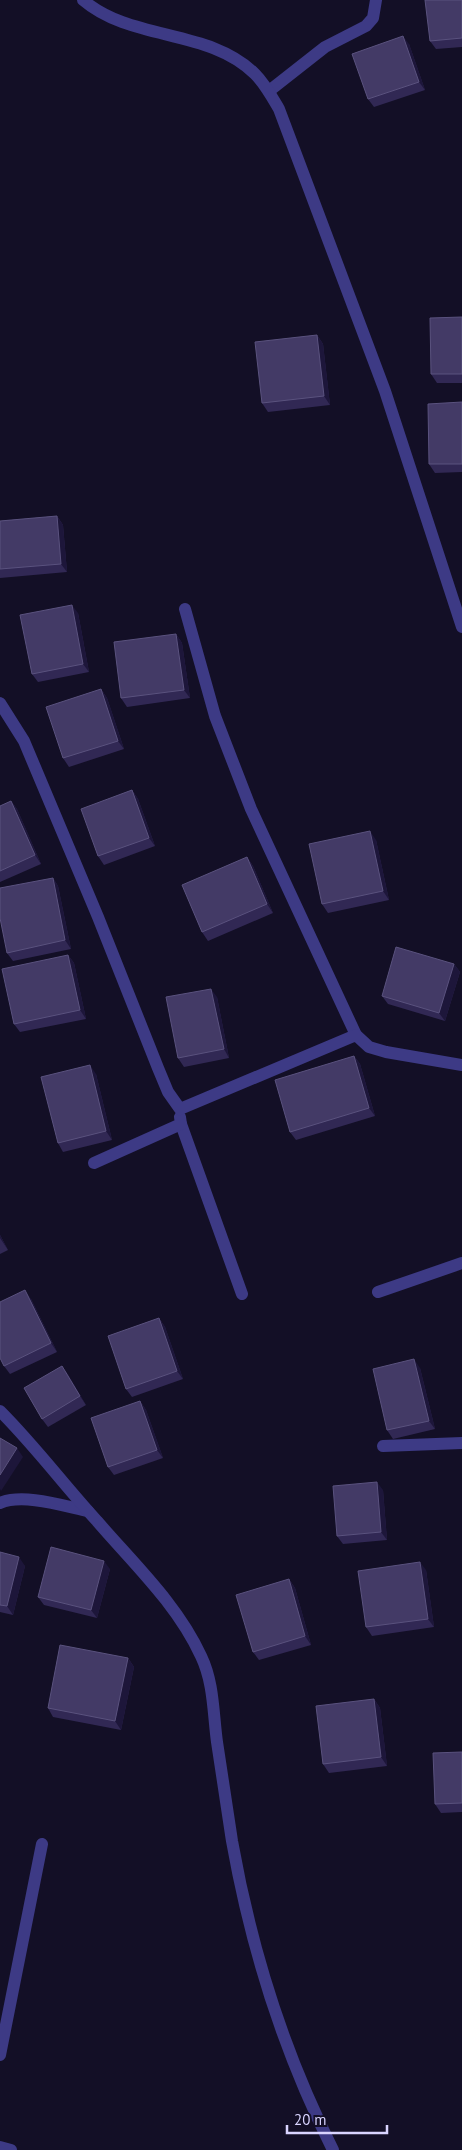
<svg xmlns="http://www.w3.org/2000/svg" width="462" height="2150" font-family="'PT Sans',sans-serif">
	<rect width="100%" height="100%" fill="#130f26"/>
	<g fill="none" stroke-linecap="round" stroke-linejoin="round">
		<g stroke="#3d3a85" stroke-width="12">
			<path d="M269,91L325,47L366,26L373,18L376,0"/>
			<path d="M181,1124L242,1294"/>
			<path d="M94,1163L181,1124L180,1117"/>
			<path d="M378,1292L462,1263"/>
			<path d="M383,1446L462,1443"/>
			<path d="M0,1503C23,1493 64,1506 88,1511"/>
		</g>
		<g stroke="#3d3a85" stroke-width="12">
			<path d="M83,0C132,42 209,28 255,74C265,84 272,97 279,109L385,391L462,627"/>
			<path d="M185,609L215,716L251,809L356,1035"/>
			<path d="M0,703L24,741L98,917L158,1068L168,1092L180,1109L356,1035L369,1047L386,1052L462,1065"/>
			<path d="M0,1411C35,1446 64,1485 97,1521C134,1564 177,1604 201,1656C214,1683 213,1713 217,1742C222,1775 227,1808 232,1841C251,1948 284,2053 333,2150"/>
			<path d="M0,2055L42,1844"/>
			<path d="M0,2147L11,2150"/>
		</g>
	</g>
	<g fill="#312854">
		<path d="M462,0V47L436,49L430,41Z"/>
		<path d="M409,44L425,90L374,107L368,99Z"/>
		<path d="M462,317V383H437L431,374Z"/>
		<path d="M317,335L323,344L330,405L268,412L262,403Z"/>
		<path d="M462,402V472L435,473L429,464Z"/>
		<path d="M57,516L63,525L67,572L0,578V521Z"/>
		<path d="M78,613L89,672L38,682L32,674Z"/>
		<path d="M176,634L182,643L190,698L127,707L121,698Z"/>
		<path d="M101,689L107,698L124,749L69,767L63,758Z"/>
		<path d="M132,790L138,799L155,846L104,865L98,856Z"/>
		<path d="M11,801L17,809L41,864L0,882V806Z"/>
		<path d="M376,840L389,900L328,913L322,904Z"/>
		<path d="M247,857L253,866L273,913L208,941L202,932Z"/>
		<path d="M53,878L58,886L71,949L13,961L7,953Z"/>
		<path d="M68,955L74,963L86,1019L20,1032L14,1024Z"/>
		<path d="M454,964L460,972L445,1021L388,1004L382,996Z"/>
		<path d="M217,997L229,1058L184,1067L178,1058Z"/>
		<path d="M354,1056L360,1064L375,1116L296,1140L290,1132Z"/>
		<path d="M96,1074L112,1140L63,1152L58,1143Z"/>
		<path d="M0,1235L8,1250L0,1254Z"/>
		<path d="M31,1299L57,1352L10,1374L4,1366Z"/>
		<path d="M159,1318L165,1327L183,1379L132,1397L126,1389Z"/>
		<path d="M62,1366L86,1405L48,1427L42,1419Z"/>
		<path d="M420,1368L435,1429L393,1439L387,1430Z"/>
		<path d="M140,1401L146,1410L163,1458L114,1475L108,1467Z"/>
		<path d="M383,1490L387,1540L343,1544L337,1536Z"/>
		<path d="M0,1552L25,1566L13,1615L0,1612Z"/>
		<path d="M110,1569L97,1618L44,1605L38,1597Z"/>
		<path d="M426,1570L434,1627L372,1636L366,1627Z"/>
		<path d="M289,1579L295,1588L311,1645L259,1660L253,1652Z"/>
		<path d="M128,1658L134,1667L121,1730L53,1717L48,1708Z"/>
		<path d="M374,1699L380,1708L387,1766L329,1773L323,1764Z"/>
		<path d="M462,1752V1812L441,1813L435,1804Z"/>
	</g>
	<g fill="#1d163a">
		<path d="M403,36L409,44L425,90L419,82Z"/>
		<path d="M317,335L323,344L330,405L324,396Z"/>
		<path d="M57,516L63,525L67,572L61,564Z"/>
		<path d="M72,605L78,613L89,672L83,664Z"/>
		<path d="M176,634L182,643L190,698L184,690Z"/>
		<path d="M101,689L107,698L124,749L118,741Z"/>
		<path d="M132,790L138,799L155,846L149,838Z"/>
		<path d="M11,801L17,809L41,864L35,855Z"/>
		<path d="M370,831L376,840L389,900L383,891Z"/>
		<path d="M247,857L253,866L273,913L267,904Z"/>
		<path d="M53,878L58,886L71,949L65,940Z"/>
		<path d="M68,955L74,963L86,1019L80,1010Z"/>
		<path d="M454,964L460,972L445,1021L439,1013Z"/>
		<path d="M211,989L217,997L229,1058L224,1049Z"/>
		<path d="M354,1056L360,1064L375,1116L369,1108Z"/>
		<path d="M90,1065L96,1074L112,1140L106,1131Z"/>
		<path d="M0,1235L8,1250L0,1238Z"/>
		<path d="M25,1290L31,1299L57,1352L51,1343Z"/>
		<path d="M159,1318L165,1327L183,1379L177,1371Z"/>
		<path d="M414,1359L420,1368L435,1429L429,1421Z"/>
		<path d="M62,1366L68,1374L86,1405L80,1396Z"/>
		<path d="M140,1401L146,1410L163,1458L157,1450Z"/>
		<path d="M17,1448L23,1457L1,1491L0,1489V1475Z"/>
		<path d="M377,1482L383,1490L387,1540L381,1532Z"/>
		<path d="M19,1557L25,1566L13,1615L7,1606Z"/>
		<path d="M104,1561L110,1569L97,1618L91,1610Z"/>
		<path d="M420,1562L426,1570L434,1627L428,1619Z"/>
		<path d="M289,1579L295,1588L311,1645L305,1636Z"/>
		<path d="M128,1658L134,1667L121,1730L115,1721Z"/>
		<path d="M374,1699L380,1708L387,1766L381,1757Z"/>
	</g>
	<g fill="#433a66" stroke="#5a527e">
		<path d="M425,0H462V38L430,41Z"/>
		<path d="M403,36L419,82L368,99L352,54Z"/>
		<path d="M462,317V374H431L430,318Z"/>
		<path d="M317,335L324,396L262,403L255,342Z"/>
		<path d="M462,402V464H429L428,404Z"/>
		<path d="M57,516L61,564L0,569V521Z"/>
		<path d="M72,605L83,664L32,674L20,615Z"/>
		<path d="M176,634L184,690L121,698L114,642Z"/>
		<path d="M101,689L118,741L63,758L46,707Z"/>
		<path d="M132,790L149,838L98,856L81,809Z"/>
		<path d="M11,801L35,855L0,871V806Z"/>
		<path d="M370,831L383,891L322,904L309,844Z"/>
		<path d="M247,857L267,904L202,932L182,885Z"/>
		<path d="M53,878L65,940L7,953L0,918V888Z"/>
		<path d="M396,947L454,964L439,1013L382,996Z"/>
		<path d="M68,955L80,1010L14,1024L2,969Z"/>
		<path d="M211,989L224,1049L178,1058L166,997Z"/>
		<path d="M354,1056L369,1108L290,1132L275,1080Z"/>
		<path d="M90,1065L106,1131L58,1143L41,1077Z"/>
		<path d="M25,1290L51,1343L4,1366L0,1358V1302Z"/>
		<path d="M159,1318L177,1371L126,1389L108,1336Z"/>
		<path d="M414,1359L429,1421L387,1430L373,1369Z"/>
		<path d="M62,1366L80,1396L42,1419L24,1388Z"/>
		<path d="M140,1401L157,1450L108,1467L91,1418Z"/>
		<path d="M0,1438L17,1448L0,1475Z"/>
		<path d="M377,1482L381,1532L337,1536L333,1486Z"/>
		<path d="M51,1547L104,1561L91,1610L38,1597Z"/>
		<path d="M0,1552L19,1557L7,1606L0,1605Z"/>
		<path d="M420,1562L428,1619L366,1627L358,1571Z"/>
		<path d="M289,1579L305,1636L253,1652L236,1595Z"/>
		<path d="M60,1645L128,1658L115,1721L48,1708Z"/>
		<path d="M374,1699L381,1757L323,1764L316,1706Z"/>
		<path d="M462,1752V1803L435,1804L433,1753Z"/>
	</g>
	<path d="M287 2125v8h100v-8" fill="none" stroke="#d9d4ff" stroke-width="2.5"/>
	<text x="294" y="2125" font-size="15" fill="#d9d4ff" stroke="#130f26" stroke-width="4" paint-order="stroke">20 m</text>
</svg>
